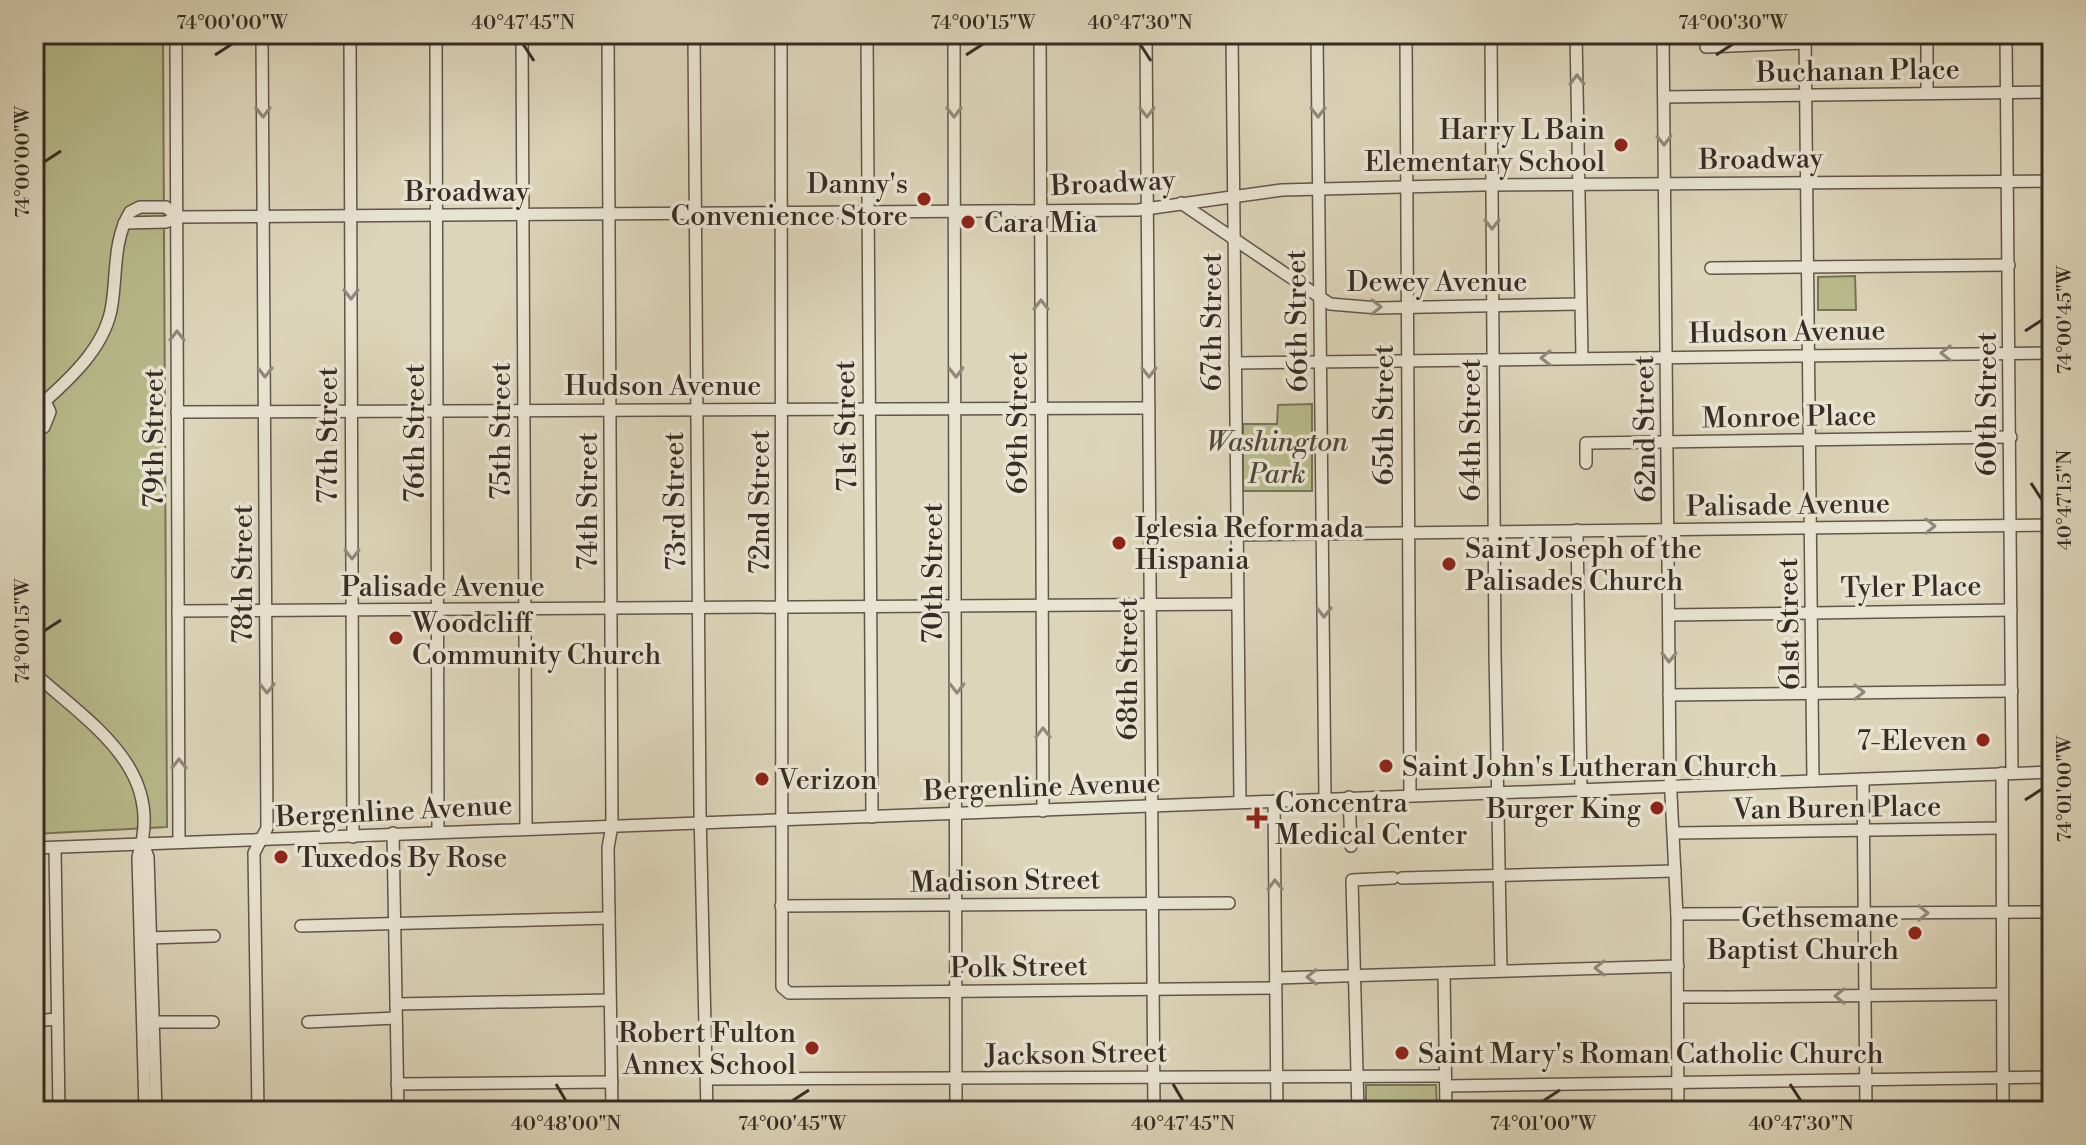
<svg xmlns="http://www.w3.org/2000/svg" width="2086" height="1145" font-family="'Libre Bodoni',serif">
	<rect width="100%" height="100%" fill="#ddd5ba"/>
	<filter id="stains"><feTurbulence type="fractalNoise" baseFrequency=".0025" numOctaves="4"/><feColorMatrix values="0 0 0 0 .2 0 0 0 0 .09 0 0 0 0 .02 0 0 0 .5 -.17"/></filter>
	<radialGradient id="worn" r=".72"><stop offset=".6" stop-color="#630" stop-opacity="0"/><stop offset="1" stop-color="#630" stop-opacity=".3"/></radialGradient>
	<g fill="#b8bb8b" stroke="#787458" stroke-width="2">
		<path d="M34,34H163L167,827L34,834Z"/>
		<path d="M1855,276L1856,310H1818V277Z"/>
		<path d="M1312,404V491H1243V424H1277L1278,405Z"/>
		<path d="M1436,1085L1437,1111H1366V1085Z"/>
	</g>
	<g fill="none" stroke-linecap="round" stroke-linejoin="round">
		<defs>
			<g id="minor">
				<path d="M176,34L179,842"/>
				<path d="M350,34L353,837"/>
				<path d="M436,34L438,832"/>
				<path d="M522,34L526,828"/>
				<path d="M608,34L612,825L608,848L612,1111"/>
				<path d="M694,34L700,812L707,1111"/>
				<path d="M781,34L782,987L789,993L1275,988"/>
				<path d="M867,34L872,817"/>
				<path d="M954,34L956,1111"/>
				<path d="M1040,34L1043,811"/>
				<path d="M1146,34L1154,1111"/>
				<path d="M1232,34L1240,802"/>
				<path d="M1317,34L1325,798"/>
				<path d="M1406,34L1410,795"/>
				<path d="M1491,34L1495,653L1501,970"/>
				<path d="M1576,34L1582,357"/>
				<path d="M1663,34L1670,774L1677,916L1678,1111"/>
				<path d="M1805,34L1813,781"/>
				<path d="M1927,34V93"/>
				<path d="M2006,34L2012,773"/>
				<path d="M1706,47L1805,43"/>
				<path d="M1664,97L2052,92"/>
				<path d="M1181,203L1330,304L1378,308L1580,304"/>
				<path d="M124,223L166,222L177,217L1138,210L1282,190L1482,185L2052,181"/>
				<path d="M1711,268L2009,265"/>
				<path d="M1235,363L2052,353"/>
				<path d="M34,395L45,401L50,412L44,427L34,432"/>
				<path d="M45,401C73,376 107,344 112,304C117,272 113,241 130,212L140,207H166L177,217"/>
				<path d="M177,412L1149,408"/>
				<path d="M1586,463V443H1589L2011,437"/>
				<path d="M34,490V432"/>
				<path d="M1577,530L1581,789"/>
				<path d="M1236,535L2052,525"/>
				<path d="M178,611L1236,604"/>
				<path d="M1669,615L2011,610"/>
				<path d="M34,673C89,723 167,769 138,857L145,1111"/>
				<path d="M1669,695L2012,691"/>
				<path d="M2002,773L2003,1111"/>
				<path d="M1863,779L1866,1111"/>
				<path d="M1349,797L1351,846"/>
				<path d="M1274,801L1277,1111"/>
				<path d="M393,833L398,1111"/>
				<path d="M1675,833L2000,828"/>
				<path d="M143,844L148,857L156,1111"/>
				<path d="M34,848L2052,772"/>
				<path d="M55,848L59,1111"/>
				<path d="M1402,878L1675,871"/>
				<path d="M781,906L1229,903"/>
				<path d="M1677,914L2052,912"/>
				<path d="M301,926L609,918"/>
				<path d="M147,938L214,936"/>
				<path d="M1444,973L1446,1111"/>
				<path d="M1276,978L1678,966"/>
				<path d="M1678,997H1726"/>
				<path d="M1729,997L2002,994"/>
				<path d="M396,1004L610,1000"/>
				<path d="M34,1021L57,1019"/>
				<path d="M146,1022H213"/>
				<path d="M308,1022L396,1018"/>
				<path d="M707,1079L1445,1076"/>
				<path d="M397,1084L612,1082"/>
				<path d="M1446,1086L2052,1077"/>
				<path d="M34,1110L64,1111"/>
				<path d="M108,1111L210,1109"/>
				<path d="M258,1111L254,853L267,828L262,34"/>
				<path d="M1358,1111L1352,880L1393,878"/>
			</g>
		</defs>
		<use href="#minor" stroke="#60564a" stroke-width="14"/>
		<use href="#minor" stroke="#e9e4d2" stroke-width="11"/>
	</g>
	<defs><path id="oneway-chevron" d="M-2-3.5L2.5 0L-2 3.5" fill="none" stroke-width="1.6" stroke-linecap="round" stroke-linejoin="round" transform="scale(2)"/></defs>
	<g stroke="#90887c">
		<use href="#oneway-chevron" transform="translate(1577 80) rotate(-91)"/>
		<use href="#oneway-chevron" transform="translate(263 112) rotate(89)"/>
		<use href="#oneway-chevron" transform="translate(954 112) rotate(90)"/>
		<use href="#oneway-chevron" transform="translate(1147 112) rotate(89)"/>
		<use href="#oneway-chevron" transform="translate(1318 112) rotate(90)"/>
		<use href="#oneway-chevron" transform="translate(1664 140) rotate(89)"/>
		<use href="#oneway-chevron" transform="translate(1492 224) rotate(90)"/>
		<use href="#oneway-chevron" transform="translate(351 294) rotate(90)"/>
		<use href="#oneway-chevron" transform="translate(1041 305) rotate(-90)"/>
		<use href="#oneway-chevron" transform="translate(1376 307) rotate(1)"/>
		<use href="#oneway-chevron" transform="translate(177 336) rotate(-90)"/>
		<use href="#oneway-chevron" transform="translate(1946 353) rotate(180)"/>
		<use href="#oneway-chevron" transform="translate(1546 358) rotate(179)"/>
		<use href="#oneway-chevron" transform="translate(265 372) rotate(90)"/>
		<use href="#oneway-chevron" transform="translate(956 372) rotate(89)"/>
		<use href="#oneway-chevron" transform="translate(1149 372) rotate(90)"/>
		<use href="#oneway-chevron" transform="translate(1930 526) rotate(-1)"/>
		<use href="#oneway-chevron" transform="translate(352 554) rotate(90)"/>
		<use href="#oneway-chevron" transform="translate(1324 612) rotate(90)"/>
		<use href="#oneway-chevron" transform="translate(1669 657) rotate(90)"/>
		<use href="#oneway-chevron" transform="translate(267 688) rotate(90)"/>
		<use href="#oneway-chevron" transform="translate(957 688) rotate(90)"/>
		<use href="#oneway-chevron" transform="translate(1859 692) rotate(-1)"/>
		<use href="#oneway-chevron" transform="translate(1043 733) rotate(-90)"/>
		<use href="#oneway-chevron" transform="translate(179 764) rotate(-90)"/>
		<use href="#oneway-chevron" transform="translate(1275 885) rotate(-91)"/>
		<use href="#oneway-chevron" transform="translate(1923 913)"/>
		<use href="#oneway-chevron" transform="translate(1600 968) rotate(179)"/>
		<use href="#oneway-chevron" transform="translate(1312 977) rotate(179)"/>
		<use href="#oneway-chevron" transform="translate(1840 996) rotate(180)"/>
	</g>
	<path fill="none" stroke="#372c25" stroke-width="3" d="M523,44L534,61M1140,44L1151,61M215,55L232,44M966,55L983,44M1716,55L1733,44M44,162L61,151M2025,331L2042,320M2031,483L2042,500M44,631L61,620M2025,800L2042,789M556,1084L566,1101M1173,1084L1183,1101M1790,1084L1801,1101M792,1101L809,1090M1543,1101L1560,1090"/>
	<g fill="#8f2418" stroke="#e9e4d2" stroke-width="3">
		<circle cx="1621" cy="145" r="8"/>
		<circle cx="924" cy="199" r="8"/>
		<circle cx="968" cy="222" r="8"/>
		<circle cx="1119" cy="543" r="8"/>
		<circle cx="1449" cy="564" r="8"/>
		<circle cx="396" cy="638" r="8"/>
		<circle cx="1983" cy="740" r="8"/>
		<circle cx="1386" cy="766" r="8"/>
		<circle cx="762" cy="779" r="8"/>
		<circle cx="1657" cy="808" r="8"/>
		<path d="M1253 806h8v8h8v8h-8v8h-8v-8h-8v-8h8z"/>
		<circle cx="281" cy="857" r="8"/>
		<circle cx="1915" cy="933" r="8"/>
		<circle cx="812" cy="1048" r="8"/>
		<circle cx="1402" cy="1053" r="8"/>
	</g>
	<g text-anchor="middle" stroke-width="7" stroke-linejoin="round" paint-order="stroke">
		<g font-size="28" fill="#372c25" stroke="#e9e4d2">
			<text transform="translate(1858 70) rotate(-1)" y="10">Buchanan Place</text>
			<text transform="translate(1761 158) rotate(-1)" y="10">Broadway</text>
			<text transform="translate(1113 182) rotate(-3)" y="10">Broadway</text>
			<text x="467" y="201">Broadway</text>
			<text x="1437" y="291">Dewey Avenue</text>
			<text transform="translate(1296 321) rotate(-91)" y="10">66th Street</text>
			<text transform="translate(1211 322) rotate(-90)" y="10">67th Street</text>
			<text transform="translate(1787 331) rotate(-1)" y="10">Hudson Avenue</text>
			<text x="663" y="395">Hudson Avenue</text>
			<text transform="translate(1986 404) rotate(-90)" y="10">60th Street</text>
			<text transform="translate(1383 415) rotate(-90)" y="10">65th Street</text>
			<text transform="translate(1789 416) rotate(-1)" y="10">Monroe Place</text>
			<text transform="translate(1017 423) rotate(-90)" y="10">69th Street</text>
			<text transform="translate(845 426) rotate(-91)" y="10">71st Street</text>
			<text transform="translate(1644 429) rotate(-91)" y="10">62nd Street</text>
			<text transform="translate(1470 430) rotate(-90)" y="10">64th Street</text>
			<text transform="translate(500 431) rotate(-90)" y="10">75th Street</text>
			<text transform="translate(414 433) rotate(-90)" y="10">76th Street</text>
			<text transform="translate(327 435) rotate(-90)" y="10">77th Street</text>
			<text transform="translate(153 438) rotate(-90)" y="10">79th Street</text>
			<text transform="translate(587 501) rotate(-90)" y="10">74th Street</text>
			<text transform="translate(674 501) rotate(-91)" y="10">73rd Street</text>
			<text transform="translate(759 502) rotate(-90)" y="10">72nd Street</text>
			<text transform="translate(1788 504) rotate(-1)" y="10">Palisade Avenue</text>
			<text transform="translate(932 573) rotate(-90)" y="10">70th Street</text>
			<text transform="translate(242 574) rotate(-90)" y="10">78th Street</text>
			<text x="443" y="596">Palisade Avenue</text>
			<text transform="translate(1911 586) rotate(-1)" y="10">Tyler Place</text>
			<text transform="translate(1788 624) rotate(-91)" y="10">61st Street</text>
			<text transform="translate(1127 669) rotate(-90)" y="10">68th Street</text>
			<text transform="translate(1042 786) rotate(-2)" y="10">Bergenline Avenue</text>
			<text transform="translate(1837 807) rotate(-1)" y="10">Van Buren Place</text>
			<text transform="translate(394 810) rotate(-3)" y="10">Bergenline Avenue</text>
			<text transform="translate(1005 880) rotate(-1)" y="10">Madison Street</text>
			<text transform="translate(1019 966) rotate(-1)" y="10">Polk Street</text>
			<text transform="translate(1076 1053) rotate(-1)" y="10">Jackson Street</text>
		</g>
		<g font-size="28" fill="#372c25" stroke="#e9e4d2" text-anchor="start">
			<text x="1605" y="139" text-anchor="end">Harry L Bain<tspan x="1605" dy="32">Elementary School</tspan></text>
			<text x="908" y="193" text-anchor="end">Danny's<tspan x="908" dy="32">Convenience Store</tspan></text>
			<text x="984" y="232">Cara Mia</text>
			<text x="1135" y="537">Iglesia Reformada<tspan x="1135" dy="32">Hispania</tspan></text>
			<text x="1465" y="558">Saint Joseph of the<tspan x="1465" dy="32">Palisades Church</tspan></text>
			<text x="412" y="632">Woodcliff<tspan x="412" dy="32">Community Church</tspan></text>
			<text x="1967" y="750" text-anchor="end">7-Eleven</text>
			<text x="1402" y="776">Saint John's Lutheran Church</text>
			<text x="778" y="789">Verizon</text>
			<text x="1275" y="812">Concentra<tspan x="1275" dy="32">Medical Center</tspan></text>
			<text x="1641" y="818" text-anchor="end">Burger King</text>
			<text x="297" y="867">Tuxedos By Rose</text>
			<text x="1899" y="927" text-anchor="end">Gethsemane<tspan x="1899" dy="32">Baptist Church</tspan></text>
			<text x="796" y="1042" text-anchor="end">Robert Fulton<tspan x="796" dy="32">Annex School</tspan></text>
			<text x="1418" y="1063">Saint Mary's Roman Catholic Church</text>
		</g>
		<g font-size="28" font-style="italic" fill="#514939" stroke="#e9e4d2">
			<text x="1277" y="451">Washington<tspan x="1277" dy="32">Park</tspan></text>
		</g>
	</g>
	<rect width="2086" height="1145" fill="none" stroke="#ddd5ba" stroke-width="88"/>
	<rect x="44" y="44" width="1998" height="1057" fill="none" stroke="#372c25" stroke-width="3"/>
	<g font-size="20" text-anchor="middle" fill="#372c25">
		<text x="232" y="29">74°00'00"W</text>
		<text x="523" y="29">40°47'45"N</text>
		<text x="983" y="29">74°00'15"W</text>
		<text x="1140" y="29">40°47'30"N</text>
		<text x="1733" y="29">74°00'30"W</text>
		<text transform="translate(22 162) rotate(-90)" y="7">74°00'00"W</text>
		<text transform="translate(2064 320) rotate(-90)" y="7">74°00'45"W</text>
		<text transform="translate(2064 500) rotate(-90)" y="7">40°47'15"N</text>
		<text transform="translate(22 631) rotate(-90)" y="7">74°00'15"W</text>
		<text transform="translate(2064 789) rotate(-90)" y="7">74°01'00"W</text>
		<text x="566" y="1130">40°48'00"N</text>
		<text x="792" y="1130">74°00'45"W</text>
		<text x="1183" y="1130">40°47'45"N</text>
		<text x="1543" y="1130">74°01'00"W</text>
		<text x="1801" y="1130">40°47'30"N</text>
	</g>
	<rect width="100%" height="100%" filter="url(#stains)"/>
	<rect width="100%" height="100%" fill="url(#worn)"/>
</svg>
